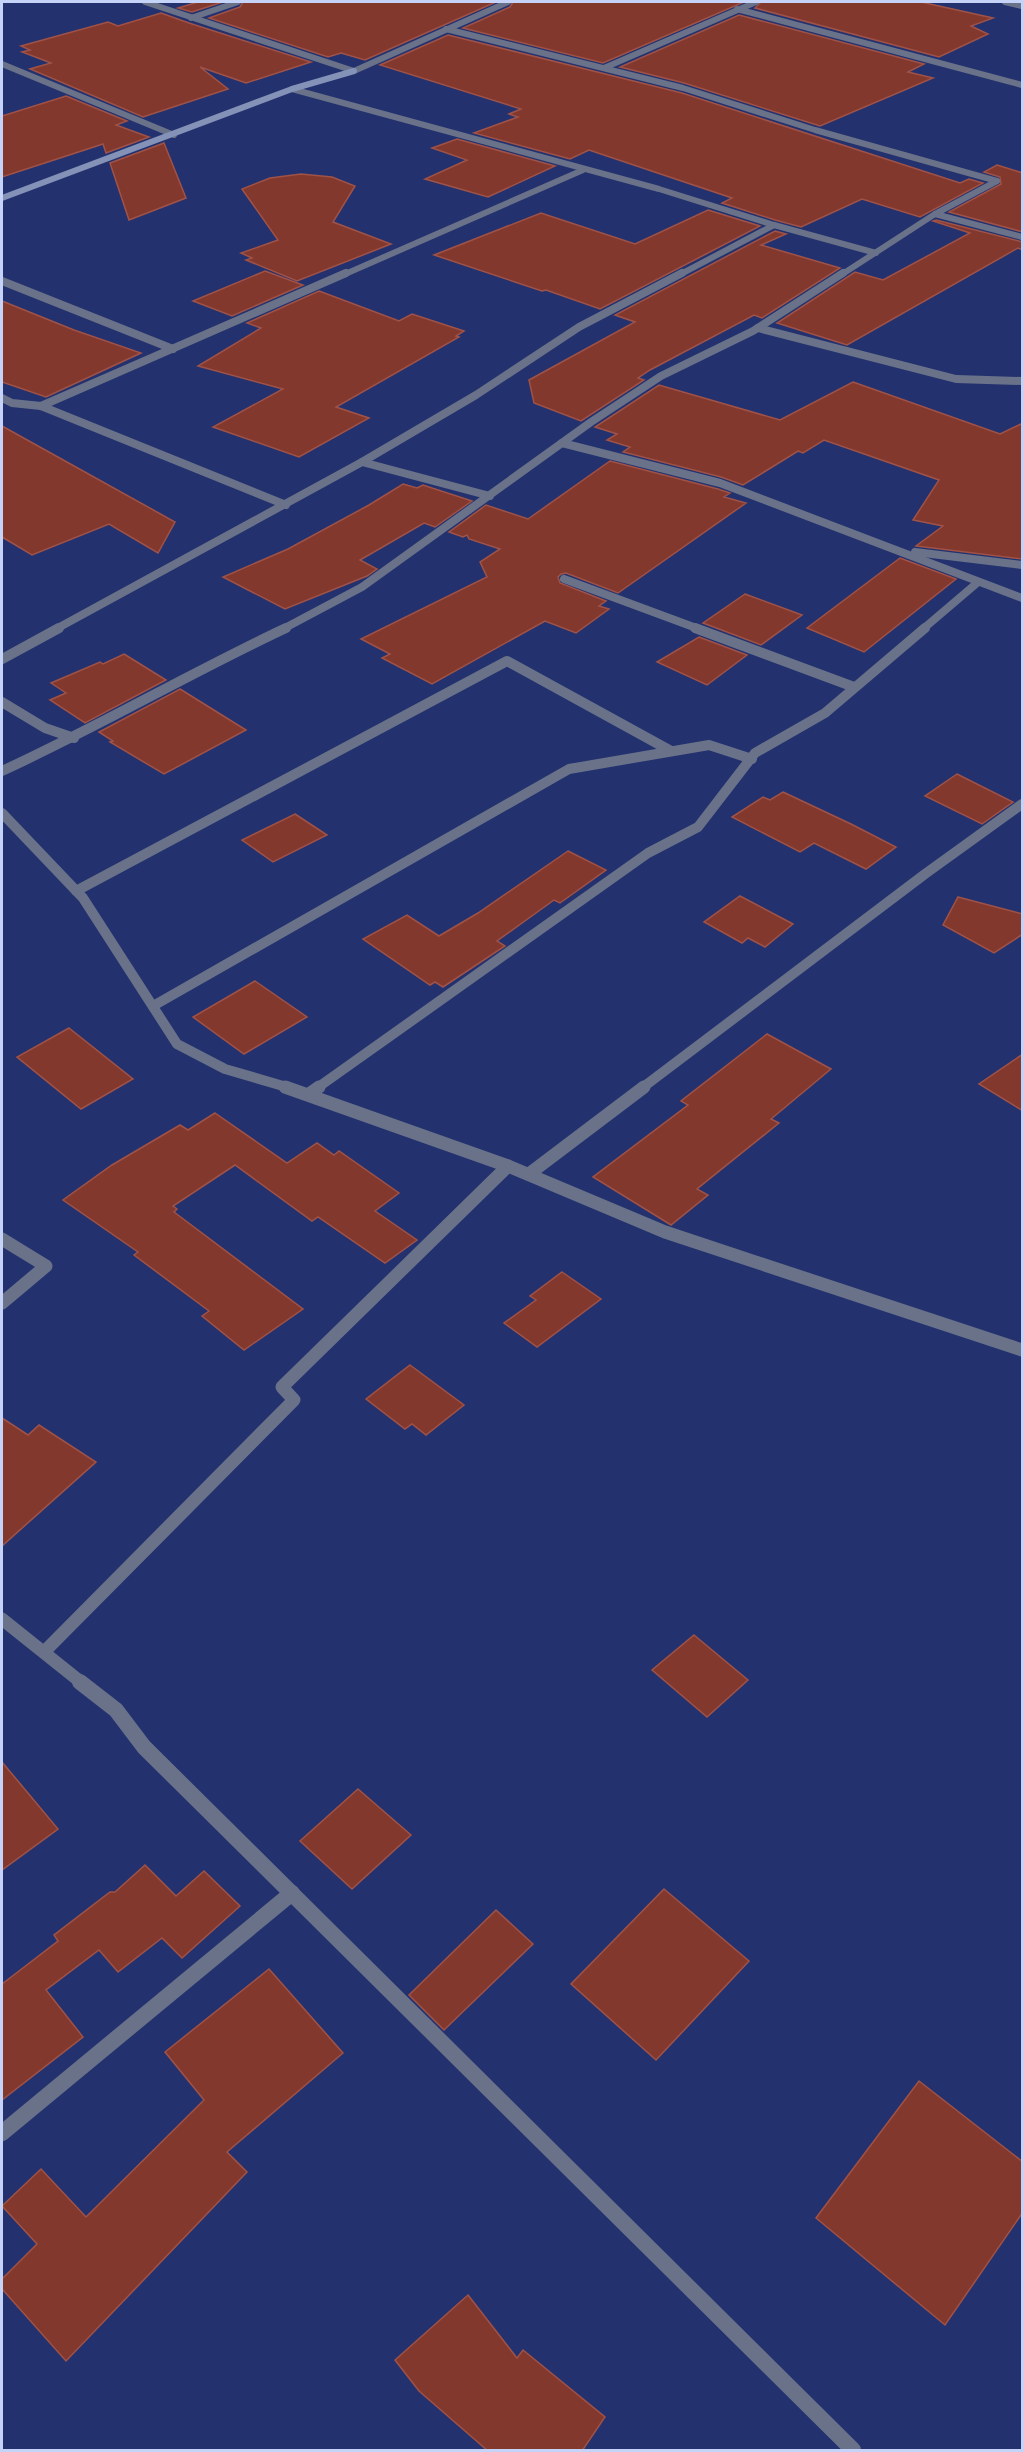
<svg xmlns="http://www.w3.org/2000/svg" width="1024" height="2452" font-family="'Fira Sans',sans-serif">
	<rect width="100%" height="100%" fill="#23326e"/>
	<g fill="#83382e" stroke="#a05247" stroke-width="1.5">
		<path d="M198,2H223L192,12L178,8Z"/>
		<path d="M243,2H496L365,60L341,53L328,57L209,18L240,7Z"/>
		<path d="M513,2H744L603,63L463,28L510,7Z"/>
		<path d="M761,2H921L993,18L971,26L988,34L939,57L755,8Z"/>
		<path d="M161,13L189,23L311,62L246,83L200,67L228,89L143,117L30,69L51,63L22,52L30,50L21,46L108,22L118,26Z"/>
		<path d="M739,15L924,64L908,72L933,78L820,126L684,83L620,67Z"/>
		<path d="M448,35L682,93L960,183L969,179L983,183L920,217L862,199L801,227L775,220L722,203L732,198L589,150L570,159L474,133L518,117L509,114L521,109L380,65Z"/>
		<path d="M66,96L127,121L116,125L149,137L106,153L103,144L2,177V116Z"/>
		<path d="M457,139L555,166L488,197L425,179L467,160L432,148Z"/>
		<path d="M164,143L186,198L129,220L110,163Z"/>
		<path d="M997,165L1023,173V232L949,212L1001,184L1000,177L984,172Z"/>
		<path d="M301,174L332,177L355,186L333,222L391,244L297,281L246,260L252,258L241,253L278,240L242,189L270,178Z"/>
		<path d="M708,210L760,226L600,309L546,290L542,291L434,255L541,213L635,244Z"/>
		<path d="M936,220L1023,242V250L1018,248L847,345L777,323L855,272L883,280L970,233L933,221Z"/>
		<path d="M775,231L786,234L761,245L840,268L762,318L754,315L650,370L638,378L644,380L581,421L534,403L529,380L635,322L615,315Z"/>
		<path d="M265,271L303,285L232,316L193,301Z"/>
		<path d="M319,291L399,321L412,314L464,331L456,336L459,337L336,407L369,418L299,457L213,427L283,389L198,366L261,328L247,323Z"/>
		<path d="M2,301L74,330L141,353L46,397L2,382Z"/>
		<path d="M853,382L1000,434L1023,423V559L916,546L943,526L913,520L939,480L824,440L803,453L798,451L743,485L721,477L623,452L630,447L607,440L617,434L595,427L659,385L780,420Z"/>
		<path d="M2,426L175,522L158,553L109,524L32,555L2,537Z"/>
		<path d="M610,461L718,489L730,493L724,497L746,503L618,593L566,573L561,574L558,577L560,583L606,601L599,606L609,609L576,633L545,621L432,684L382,658L390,654L361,639L487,577L480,562L500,549L469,539L467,535L463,537L449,532L486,505L528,519Z"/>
		<path d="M403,484L417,488L423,485L472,501L435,527L424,523L360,560L377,569L367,576L285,609L223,577L288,549L369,505Z"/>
		<path d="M900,558L956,579L864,652L807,628Z"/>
		<path d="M745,594L802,615L761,645L703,623Z"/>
		<path d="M699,637L747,655L707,685L657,662Z"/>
		<path d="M124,654L166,680L85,723L50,700L66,693L51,683L100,662L103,664Z"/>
		<path d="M180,689L246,730L164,774L110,742L113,741L99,732Z"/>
		<path d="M957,774L1013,802L982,824L925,796Z"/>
		<path d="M783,792L851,824L896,847L866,869L814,843L800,852L732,817L763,797L770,800Z"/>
		<path d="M295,814L327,835L273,862L242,840Z"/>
		<path d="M568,851L606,870L560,903L554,900L497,941L505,946L443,987L435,982L430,985L363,939L407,915L439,936L478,913Z"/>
		<path d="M740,896L793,924L765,947L748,938L742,943L704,922Z"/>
		<path d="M958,897L1023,914V934L994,953L943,925Z"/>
		<path d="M255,981L307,1017L244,1054L193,1017Z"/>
		<path d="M69,1028L133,1079L81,1109L17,1057Z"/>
		<path d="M767,1034L831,1069L771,1119L779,1123L697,1189L708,1195L671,1225L593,1177L688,1105L681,1101Z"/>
		<path d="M1023,1054V1111L979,1084Z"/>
		<path d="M215,1113L287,1163L317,1143L334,1155L339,1151L399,1193L375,1211L417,1240L385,1263L318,1217L312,1221L235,1165L173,1206L177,1209L174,1212L303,1309L244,1350L202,1316L209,1311L134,1255L138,1252L63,1200L112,1165L180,1125L188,1130Z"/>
		<path d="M562,1272L601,1299L537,1347L504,1323L536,1300L530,1296Z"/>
		<path d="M410,1365L464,1405L426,1435L412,1424L405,1429L366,1399Z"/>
		<path d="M2,1418L28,1435L39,1425L96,1462L2,1546Z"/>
		<path d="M694,1635L748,1680L707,1717L652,1670Z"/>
		<path d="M2,1762L58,1829L2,1870Z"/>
		<path d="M358,1789L411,1835L352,1889L300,1841Z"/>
		<path d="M145,1865L176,1896L204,1871L240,1906L182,1958L162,1938L118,1972L99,1950L46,1990L83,2037L2,2100V1984L58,1941L54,1935L110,1892H115Z"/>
		<path d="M664,1889L749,1961L656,2060L571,1984Z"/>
		<path d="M496,1910L533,1944L444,2030L409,1995Z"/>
		<path d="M269,1969L343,2053L227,2152L247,2172L66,2361L2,2289V2279L37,2244L2,2206L41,2169L86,2217L204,2100L165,2052Z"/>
		<path d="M919,2081L1023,2162V2212L945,2325L816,2218Z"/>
		<path d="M468,2295L517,2358L523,2350L605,2417L582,2451H488L419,2391L395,2360Z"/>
	</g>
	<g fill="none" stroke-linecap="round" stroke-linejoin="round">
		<g stroke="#6a728a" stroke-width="6">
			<path d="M145,2L354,71L508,2"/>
			<path d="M1005,2L1022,6"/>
			<path d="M737,9L1022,85"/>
			<path d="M191,18L238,2"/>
			<path d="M446,29L683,88L815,130L997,181"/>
			<path d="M2,64L174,135"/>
			<path d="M604,68L756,2"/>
			<path d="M292,89L659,189L774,225L876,253"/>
			<path d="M935,214L1022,237"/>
			<path d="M343,275L583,170"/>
			<path d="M679,275L774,225"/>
			<path d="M841,275L935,214L997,181"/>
		</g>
		<g stroke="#6a728a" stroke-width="8">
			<path d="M2,281L173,349"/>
			<path d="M758,328L956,379L1022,381"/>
			<path d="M2,398L12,403L41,406L286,505"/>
			<path d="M41,406L346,273"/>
			<path d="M562,443L720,483L1022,598"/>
			<path d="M362,462L490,496"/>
			<path d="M915,552L1022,565"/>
			<path d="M564,579L699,629"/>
			<path d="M56,629L362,462L476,395L579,327L682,273"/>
			<path d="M283,629L362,587L591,422L661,376L753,331L843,273"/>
			<path d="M923,629L977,583"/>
		</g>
		<g stroke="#6a728a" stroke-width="10">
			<path d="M695,628L854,687"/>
			<path d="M2,659L59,628"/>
			<path d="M2,702L45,728L74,738"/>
			<path d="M2,771C98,727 190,673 286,628"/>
			<path d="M2,813L83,898L177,1044L225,1069L290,1088"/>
			<path d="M76,891L507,661L671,751"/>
			<path d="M153,1006L569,769L709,745L752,759"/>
			<path d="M317,1088L648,853L698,827L755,753L825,713L925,628"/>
			<path d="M642,1088L925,874L1022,804"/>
		</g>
		<g stroke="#6a728a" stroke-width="13">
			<path d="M285,1087L508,1166L665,1232L1022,1350"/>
			<path d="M309,1094L319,1087"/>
			<path d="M529,1174L644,1087"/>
			<path d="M2,1239L46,1266L2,1303"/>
			<path d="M2,1619L82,1683"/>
			<path d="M44,1652L294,1400L282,1387L508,1166"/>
		</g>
		<g stroke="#6a728a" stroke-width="16">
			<path d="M80,1682L116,1710L144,1747L853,2450"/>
			<path d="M2,2133L292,1893"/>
		</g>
		<path stroke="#8592b8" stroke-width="6" d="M2,198L292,89L354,71"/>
	</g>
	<rect width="1024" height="2452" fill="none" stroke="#c6d3f8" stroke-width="6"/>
</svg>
